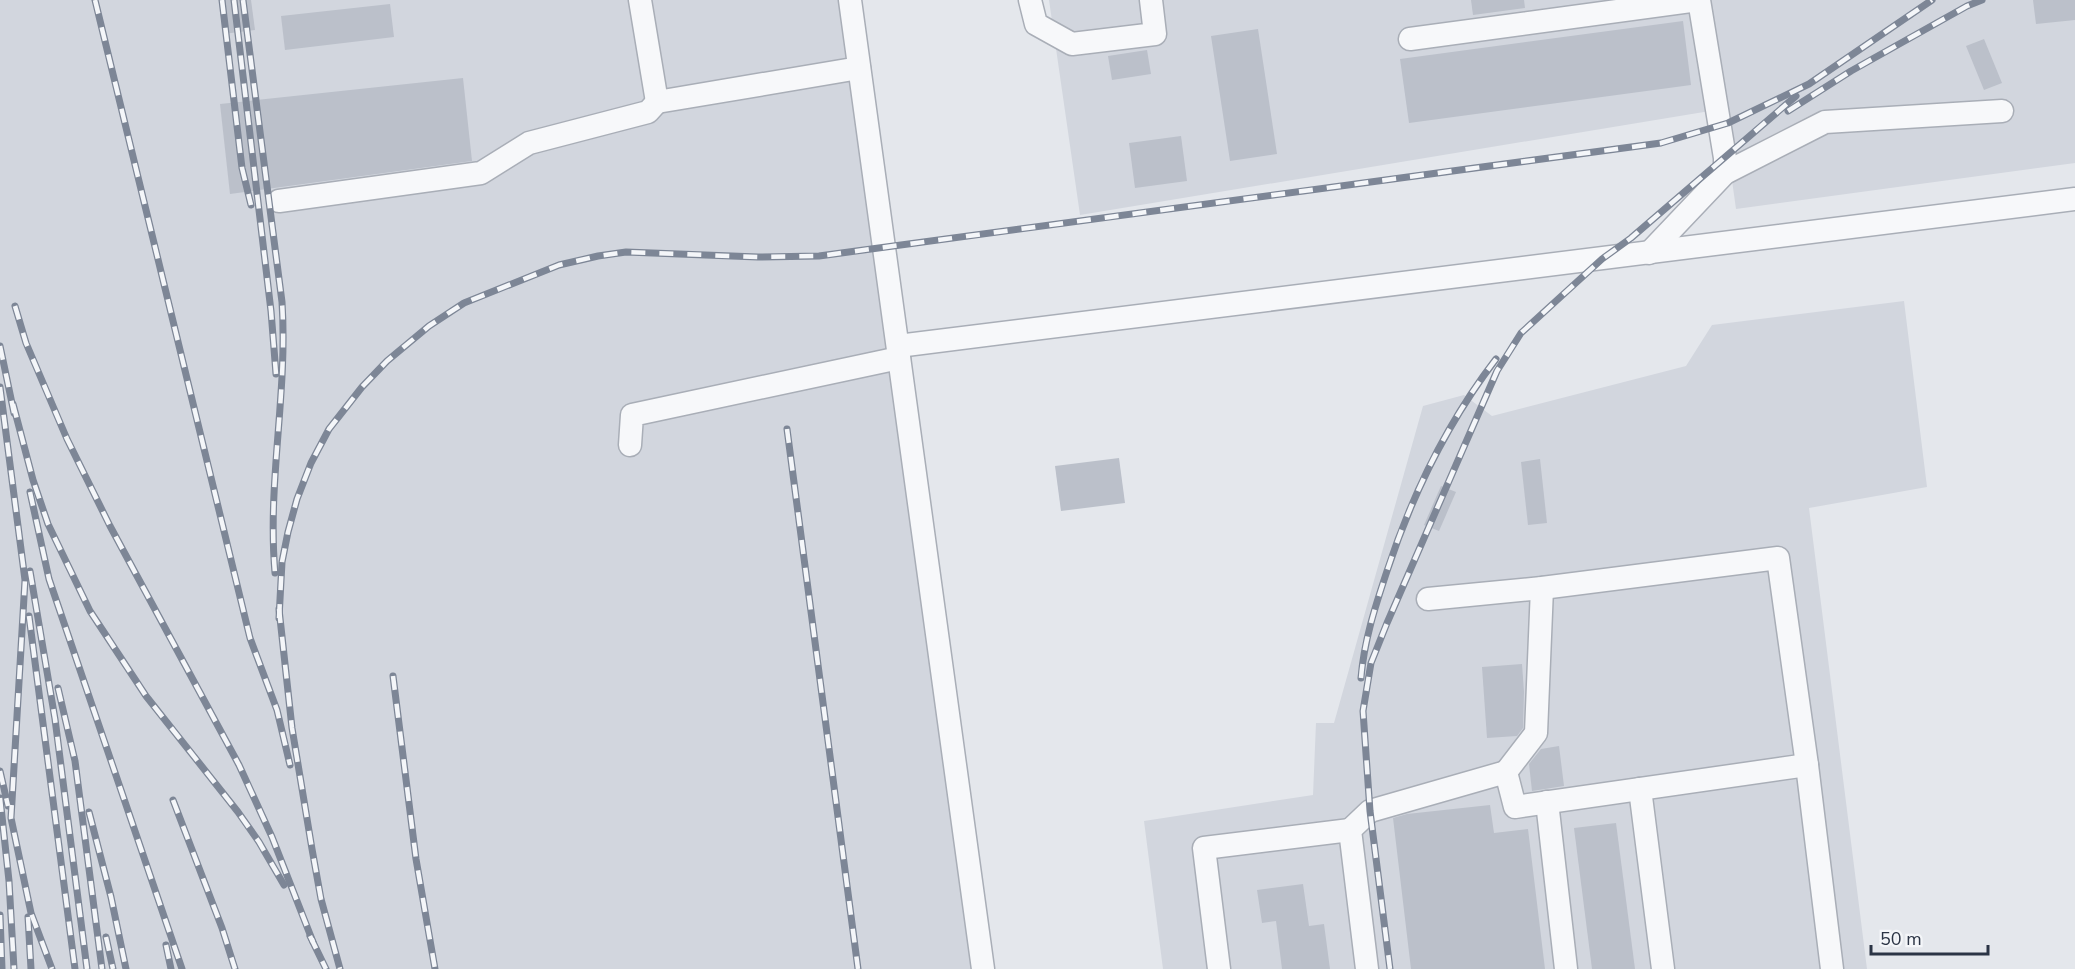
<svg xmlns="http://www.w3.org/2000/svg" width="2075" height="969" font-family="'Nunito Sans',sans-serif">
	<rect width="100%" height="100%" fill="#e4e7ec"/>
	<g fill="#d2d6de">
		<path d="M0,0H849L983,969H0Z"/>
		<path d="M1049,0H2075V163L1736,209L1722,109L1080,215Z"/>
		<path d="M1904,301L1927,487L1809,508L1867,969H1163L1144,821L1313,795L1316,723H1334L1423,406L1464,395L1492,416L1686,366L1712,325Z"/>
	</g>
	<g fill="#bbc0ca">
		<path d="M219,0H251L255,30L223,34Z"/>
		<path d="M1471,0H1524L1525,8L1473,15Z"/>
		<path d="M2033,0H2075V20L2036,24Z"/>
		<path d="M390,4L394,37L285,50L281,16Z"/>
		<path d="M1683,21L1691,85L1409,123L1400,59Z"/>
		<path d="M1258,29L1277,154L1230,161L1211,36Z"/>
		<path d="M1984,39L2002,83L1984,90L1966,46Z"/>
		<path d="M1147,50L1151,74L1112,80L1108,56Z"/>
		<path d="M463,78L472,161L230,194L220,104Z"/>
		<path d="M1181,136L1187,181L1135,188L1129,143Z"/>
		<path d="M1119,458L1125,503L1061,511L1055,466Z"/>
		<path d="M1540,459L1547,523L1528,525L1521,462Z"/>
		<path d="M1441,486L1456,492L1439,531L1424,525Z"/>
		<path d="M1522,664L1524,692L1523,728L1517,736L1487,738L1482,667Z"/>
		<path d="M1559,746L1564,786L1532,791L1529,764L1541,749Z"/>
		<path d="M1490,805L1494,833L1528,829L1545,969H1411L1393,818L1407,814Z"/>
		<path d="M1616,823L1635,969H1592L1574,828Z"/>
		<path d="M1303,884L1309,926L1324,924L1330,969H1282L1276,921L1262,923L1257,890Z"/>
	</g>
	<g fill="none" stroke-linecap="round" stroke-linejoin="round">
		<defs>
			<g id="minor">
				<path d="M640,0L657,102L859,68"/>
				<path d="M850,0L983,969"/>
				<path d="M1030,0L1036,24L1072,44L1155,34L1151,0"/>
				<path d="M1699,0L1725,158V173"/>
				<path d="M1410,39L1698,0"/>
				<path d="M279,201L481,173L529,143L648,112L657,102"/>
				<path d="M1649,253L1725,173L1825,122L2002,111"/>
				<path d="M898,346L2075,199"/>
				<path d="M630,445L632,415L899,358"/>
				<path d="M1428,599L1542,588L1778,558L1807,765L1832,969"/>
				<path d="M1506,772L1536,733L1542,588"/>
				<path d="M1640,789L1663,969"/>
				<path d="M1547,802L1566,969"/>
				<path d="M1219,969L1204,848L1350,830"/>
				<path d="M1367,969L1350,830L1370,811L1506,772L1515,807L1807,765"/>
			</g>
		</defs>
		<use href="#minor" stroke="#a9aeb7" stroke-width="25"/>
		<use href="#minor" stroke="#f7f8fa" stroke-width="22"/>
		<defs>
			<g id="rail">
				<path d="M95,0L250,638L277,710L290,765"/>
				<path d="M222,0L242,168L251,205"/>
				<path d="M234,0L271,311L276,374"/>
				<path d="M243,0L282,302C288,393 267,482 275,573"/>
				<path d="M1788,111L1851,71L1967,6L1982,0"/>
				<path d="M15,306L26,343L67,439L110,526L239,765L272,837L313,942"/>
				<path d="M0,346L14,413"/>
				<path d="M0,387L25,580L11,818L31,913L52,969"/>
				<path d="M13,404L33,480L48,524L90,611L146,696L238,812L259,842L284,885"/>
				<path d="M787,429L858,969"/>
				<path d="M30,492L49,579L182,969"/>
				<path d="M30,571L55,719L87,969"/>
				<path d="M279,609L292,728L312,849L321,899L340,969"/>
				<path d="M29,616L75,969"/>
				<path d="M279,618L282,562L288,532L297,499L311,463L329,429L362,387L387,361L429,326L464,303L559,265L598,256L626,252L758,257L819,256L1661,143L1728,123L1809,84L1932,0"/>
				<path d="M393,676L416,859L435,969"/>
				<path d="M1361,678C1364,641 1375,607 1387,571C1412,495 1447,423 1496,359"/>
				<path d="M58,688L75,761L102,969"/>
				<path d="M0,771L8,806"/>
				<path d="M0,798L9,881L14,969"/>
				<path d="M173,800L222,928L235,969"/>
				<path d="M89,812L111,897L126,969"/>
				<path d="M0,915L2,969"/>
				<path d="M28,917L31,969"/>
				<path d="M310,936L326,969"/>
				<path d="M106,937L113,969"/>
				<path d="M166,945L171,969"/>
				<path d="M1390,969L1370,811L1363,711L1371,663L1387,623L1497,371L1521,333L1602,259L1631,238L1796,96"/>
			</g>
		</defs>
		<use href="#rail" stroke="#7d8696" stroke-width="7"/>
		<use href="#rail" stroke="#f4f6f9" stroke-width="4.5" stroke-dasharray="14" stroke-linecap="butt"/>
	</g>
	<path d="M1871 945v9h117v-9" fill="none" stroke="#2b3445" stroke-width="3"/>
	<text x="1880" y="945" font-size="18" fill="#2b3445" stroke="#f4f6f9" stroke-width="4.5" paint-order="stroke">50 m</text>
</svg>
